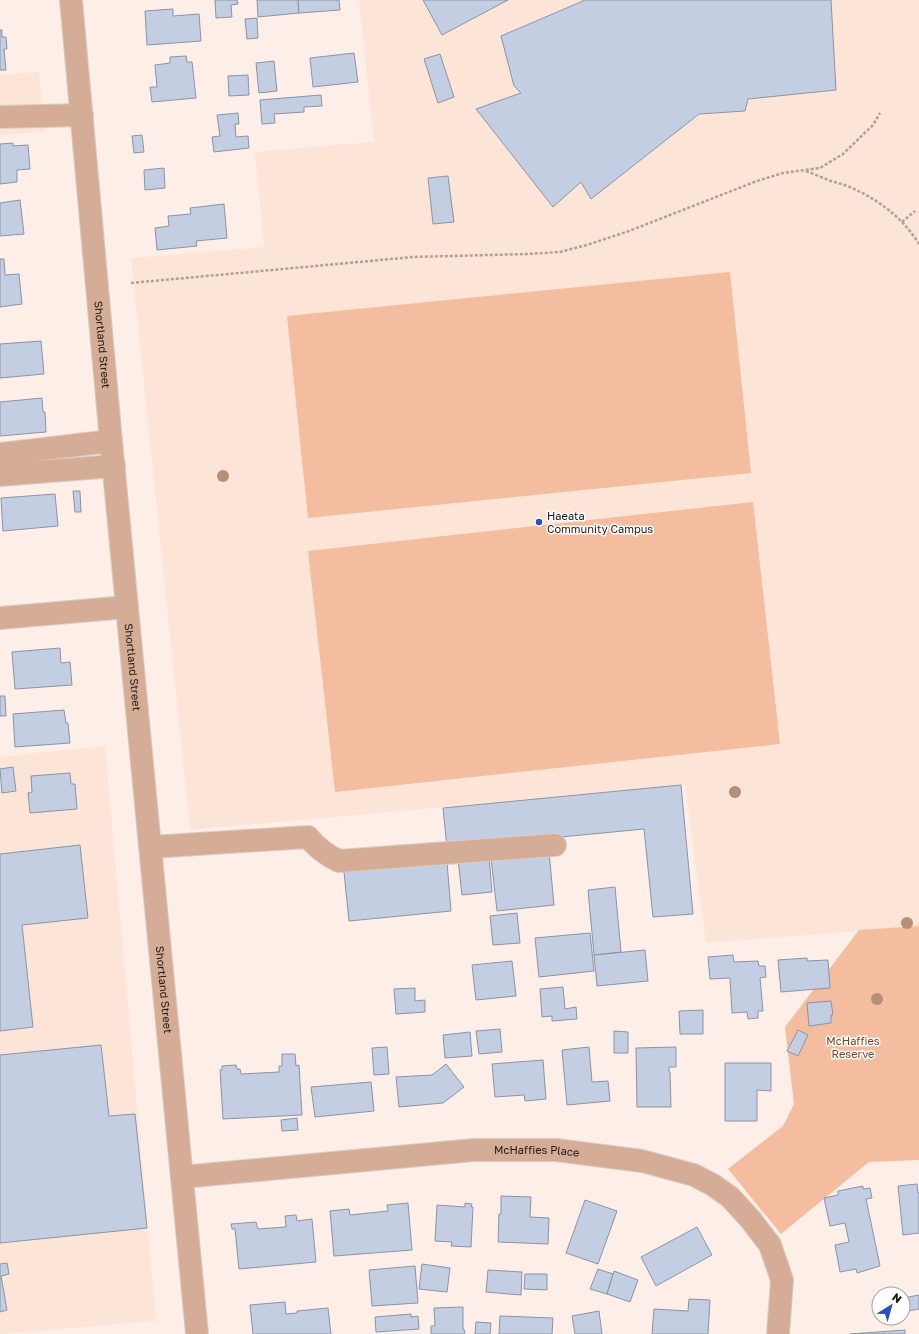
<svg xmlns="http://www.w3.org/2000/svg" width="919" height="1334" font-family="'Golos Text',sans-serif">
	<rect width="100%" height="100%" fill="#fdefe8"/>
	<g fill="#fce4d7">
		<path d="M359,0H919V926L706,943L685,785L190,830L131,258L264,247L255,152L374,142Z"/>
		<path d="M39,72L45,131L0,135V75Z"/>
		<path d="M105,746L156,1321L0,1334V757Z"/>
	</g>
	<g fill="#f4bda0">
		<path d="M730,272L751,473L308,518L287,316Z"/>
		<path d="M753,502L780,744L335,792L308,551Z"/>
		<path d="M919,926V1160L869,1162L781,1234L728,1169L783,1126L794,1104L785,1027L859,930Z"/>
	</g>
	<g fill="#c4cee2" stroke="#8a93a6">
		<path d="M215,0H237L238,4L231,5L232,17L216,18Z"/>
		<path d="M257,0H298L299,13L258,17Z"/>
		<path d="M298,0H339L340,10L299,13Z"/>
		<path d="M423,0H508L442,35Z"/>
		<path d="M583,0H831L836,90L748,99L745,111L699,114L591,199L581,182L553,207L476,109L521,93L514,86L501,36L583,1Z"/>
		<path d="M173,9V16L199,14L201,41L147,45L145,11Z"/>
		<path d="M257,18L258,38L247,39L245,19Z"/>
		<path d="M0,30H2V37H6L7,49H4L6,70H0Z"/>
		<path d="M354,53L358,82L313,87L310,58Z"/>
		<path d="M440,54L454,97L438,103L424,59Z"/>
		<path d="M186,56L187,62H192L196,98L152,102L150,87H157L155,65L170,63V57Z"/>
		<path d="M274,61L277,91L259,93L256,63Z"/>
		<path d="M248,75L249,95L229,96L228,76Z"/>
		<path d="M321,95L322,106L304,107V112L274,114L275,123L262,124L260,100Z"/>
		<path d="M238,113L239,124H235L236,137L248,136L249,148L214,152L212,137L220,136L217,115Z"/>
		<path d="M142,135L144,152L134,153L132,136Z"/>
		<path d="M13,143V146L28,145L30,169L17,170V182L0,184V144Z"/>
		<path d="M164,168L165,188L145,190L144,170Z"/>
		<path d="M448,176L454,222L433,224L428,178Z"/>
		<path d="M20,200L24,234L0,236V203Z"/>
		<path d="M224,204L227,238L196,241L197,246L157,250L155,228L169,226L168,216L191,214L190,208Z"/>
		<path d="M0,259H4L5,275L19,274L22,304L0,307Z"/>
		<path d="M41,341L44,374L0,378V344Z"/>
		<path d="M42,398L43,412H45L46,432L0,436V402Z"/>
		<path d="M73,491H80L81,512H75Z"/>
		<path d="M55,494L58,526L3,531L1,498Z"/>
		<path d="M60,648L61,663L70,662L72,685L15,689L12,652Z"/>
		<path d="M0,696H5L6,716H0Z"/>
		<path d="M64,710L66,723H68L70,743L15,747L13,714Z"/>
		<path d="M13,767L16,791L2,793L0,769Z"/>
		<path d="M70,773L71,784H75L77,809L30,813L28,793L32,792L31,776Z"/>
		<path d="M681,785L693,914L653,917L644,829L447,848L443,808Z"/>
		<path d="M80,845L88,918L22,925L33,1027L0,1031V854Z"/>
		<path d="M549,852L554,905L497,911L491,858Z"/>
		<path d="M489,856L492,892L462,895L458,859Z"/>
		<path d="M447,862L451,911L349,921L344,872Z"/>
		<path d="M615,887L621,952L594,955L588,890Z"/>
		<path d="M517,913L520,943L493,945L490,916Z"/>
		<path d="M590,933L594,971L539,977L535,938Z"/>
		<path d="M645,950L648,981L597,986L594,955Z"/>
		<path d="M733,955L734,962L758,961L759,966H765L766,977L760,978L763,1011H758V1018L748,1019L747,1012L732,1013L730,978L710,979L708,957Z"/>
		<path d="M807,958V961L828,960L830,988L781,992L778,960Z"/>
		<path d="M512,961L516,996L476,1000L472,965Z"/>
		<path d="M563,987L565,1009L576,1007L577,1019L552,1021V1016L542,1017L540,989Z"/>
		<path d="M415,988V1001L425,1000V1012L396,1014L394,989Z"/>
		<path d="M831,1001L833,1015H831V1023L809,1026L807,1003Z"/>
		<path d="M703,1010V1034H680L679,1011Z"/>
		<path d="M500,1029L502,1052L479,1054L476,1031Z"/>
		<path d="M798,1030L808,1035L798,1056L787,1051Z"/>
		<path d="M614,1031L628,1032V1053H614Z"/>
		<path d="M470,1032L472,1056L445,1058L443,1035Z"/>
		<path d="M101,1045L109,1116L135,1114L147,1228L0,1243V1055Z"/>
		<path d="M387,1047L389,1074L374,1075L372,1048Z"/>
		<path d="M589,1047L592,1082L608,1081L610,1101L567,1105L562,1050Z"/>
		<path d="M676,1047V1067H669V1072H670L671,1107H637L636,1048Z"/>
		<path d="M282,1054H295L296,1066L299,1065L302,1115L223,1119L220,1070H222V1066L236,1065L237,1069H240L241,1074L279,1072V1066H282Z"/>
		<path d="M543,1060L546,1099L525,1101L524,1095L495,1097L492,1064Z"/>
		<path d="M725,1063H771V1091L757,1090V1121H725Z"/>
		<path d="M446,1064L464,1087L443,1103L399,1107L396,1077L432,1075Z"/>
		<path d="M371,1082L374,1111L315,1117L311,1087Z"/>
		<path d="M297,1118L298,1130L282,1131L281,1120Z"/>
		<path d="M917,1184L918,1193H919V1233L903,1235L898,1186Z"/>
		<path d="M863,1186V1189L870,1188L872,1198L866,1199L880,1266L857,1273L856,1269L840,1272L835,1245L849,1242L845,1223L830,1226L824,1198L838,1195V1191Z"/>
		<path d="M501,1196L531,1197L530,1217L549,1218L548,1244L498,1242L499,1214H501Z"/>
		<path d="M585,1200L617,1211L598,1264L566,1253Z"/>
		<path d="M408,1203L412,1250L334,1256L330,1211L349,1209L350,1215L388,1211L387,1205Z"/>
		<path d="M465,1203L472,1204L471,1207H473L471,1247L451,1246L452,1242L435,1241L437,1205L465,1207Z"/>
		<path d="M296,1215L297,1221L312,1219L316,1262L239,1269L235,1229H232L231,1224L256,1222L258,1229L286,1227L285,1216Z"/>
		<path d="M697,1227L712,1255L656,1286L641,1257Z"/>
		<path d="M7,1263L9,1274L1,1276L7,1310L0,1312V1264Z"/>
		<path d="M422,1264L450,1268L447,1292L419,1289Z"/>
		<path d="M415,1266L418,1303L372,1306L369,1270Z"/>
		<path d="M598,1269L613,1274L607,1294L590,1289Z"/>
		<path d="M488,1270L522,1272L521,1295L486,1292Z"/>
		<path d="M614,1271L638,1280L630,1302L607,1294Z"/>
		<path d="M525,1274H547V1290L524,1289Z"/>
		<path d="M919,1295V1309L903,1312V1298Z"/>
		<path d="M689,1299L710,1300L708,1334H652L654,1309L688,1311Z"/>
		<path d="M285,1302L286,1314L297,1313V1311L328,1308L331,1334H253L250,1305Z"/>
		<path d="M463,1307V1329H464L465,1334H431V1326H435L434,1308Z"/>
		<path d="M599,1311L602,1334H575L572,1316Z"/>
		<path d="M411,1314V1317L418,1316L419,1329L376,1332L375,1317Z"/>
		<path d="M500,1316L553,1318L552,1334H499Z"/>
		<path d="M476,1322L491,1323L490,1334H475Z"/>
		<path d="M905,1330V1334H850Z"/>
	</g>
	<g fill="none" stroke-linecap="round" stroke-linejoin="round">
		<defs>
			<g id="minor">
				<path id="s1" d="M71,0L111,441L197,1334"/>
				<path d="M0,117L82,115"/>
				<path d="M0,454L111,441"/>
				<path d="M0,475L114,466"/>
				<path d="M0,618L127,607"/>
				<path d="M151,847L308,837C317,848 326,855 339,861L555,845"/>
				<path id="s2" d="M182,1177L474,1150H556L642,1161L694,1175L713,1185L730,1197L751,1220L770,1245L782,1280L778,1334"/>
			</g>
		</defs>
		<use href="#minor" stroke="#dacdc6" stroke-width="24"/>
		<g stroke="#ada19b" stroke-width="2.5" stroke-dasharray="3 2" stroke-linecap="butt">
			<path d="M806,171C814,174 823,178 831,181C838,183 845,185 852,188C879,200 903,218 919,244"/>
			<path d="M902,222L915,211"/>
			<path d="M131,283L413,257L527,254L560,252L587,245L629,231L757,181L783,173L820,168L843,154L873,125L880,113"/>
		</g>
		<use href="#minor" stroke="#d5ac96" stroke-width="22"/>
	</g>
	<g fill="#b68f79">
		<circle cx="223" cy="476" r="6"/>
		<circle cx="735" cy="792" r="6"/>
		<circle cx="907" cy="923" r="6"/>
		<circle cx="877" cy="999" r="6"/>
	</g>
	<circle fill="#2651c0" stroke="#fff" stroke-width="1.5" cx="539" cy="522" r="4"/>
	<g text-anchor="middle" stroke-width="3" stroke-linejoin="round" paint-order="stroke">
		<g font-size="11" fill="#201914" stroke="#fff">
			<text dy="4" stroke="none"><textPath href="#s1" startOffset="346">Shortland Street</textPath></text>
			<text dy="4" stroke="none"><textPath href="#s1" startOffset="670">Shortland Street</textPath></text>
			<text dy="4" stroke="none"><textPath href="#s1" startOffset="994">Shortland Street</textPath></text>
			<text dy="4" stroke="none"><textPath href="#s2" startOffset="356">McHaffies Place</textPath></text>
		</g>
		<g font-size="11" fill="#201914" stroke="#fff" text-anchor="start">
			<text x="547" y="520">Haeata<tspan x="547" dy="13">Community Campus</tspan></text>
		</g>
		<g font-size="11" fill="#7c411e" stroke="#fff">
			<text x="853" y="1045">McHaffies<tspan x="853" dy="13">Reserve</tspan></text>
		</g>
	</g>
	<g transform="translate(891 1306) rotate(37)"><circle r="19" fill="#ffffff" stroke="#a6a3a1"/>
	<path d="M0-3L7 15L0 10L-7 15Z" fill="#2651c0"/>
	<text y="-6" font-size="11" font-weight="bold" text-anchor="middle" fill="#201914">N</text>
	</g>
</svg>
